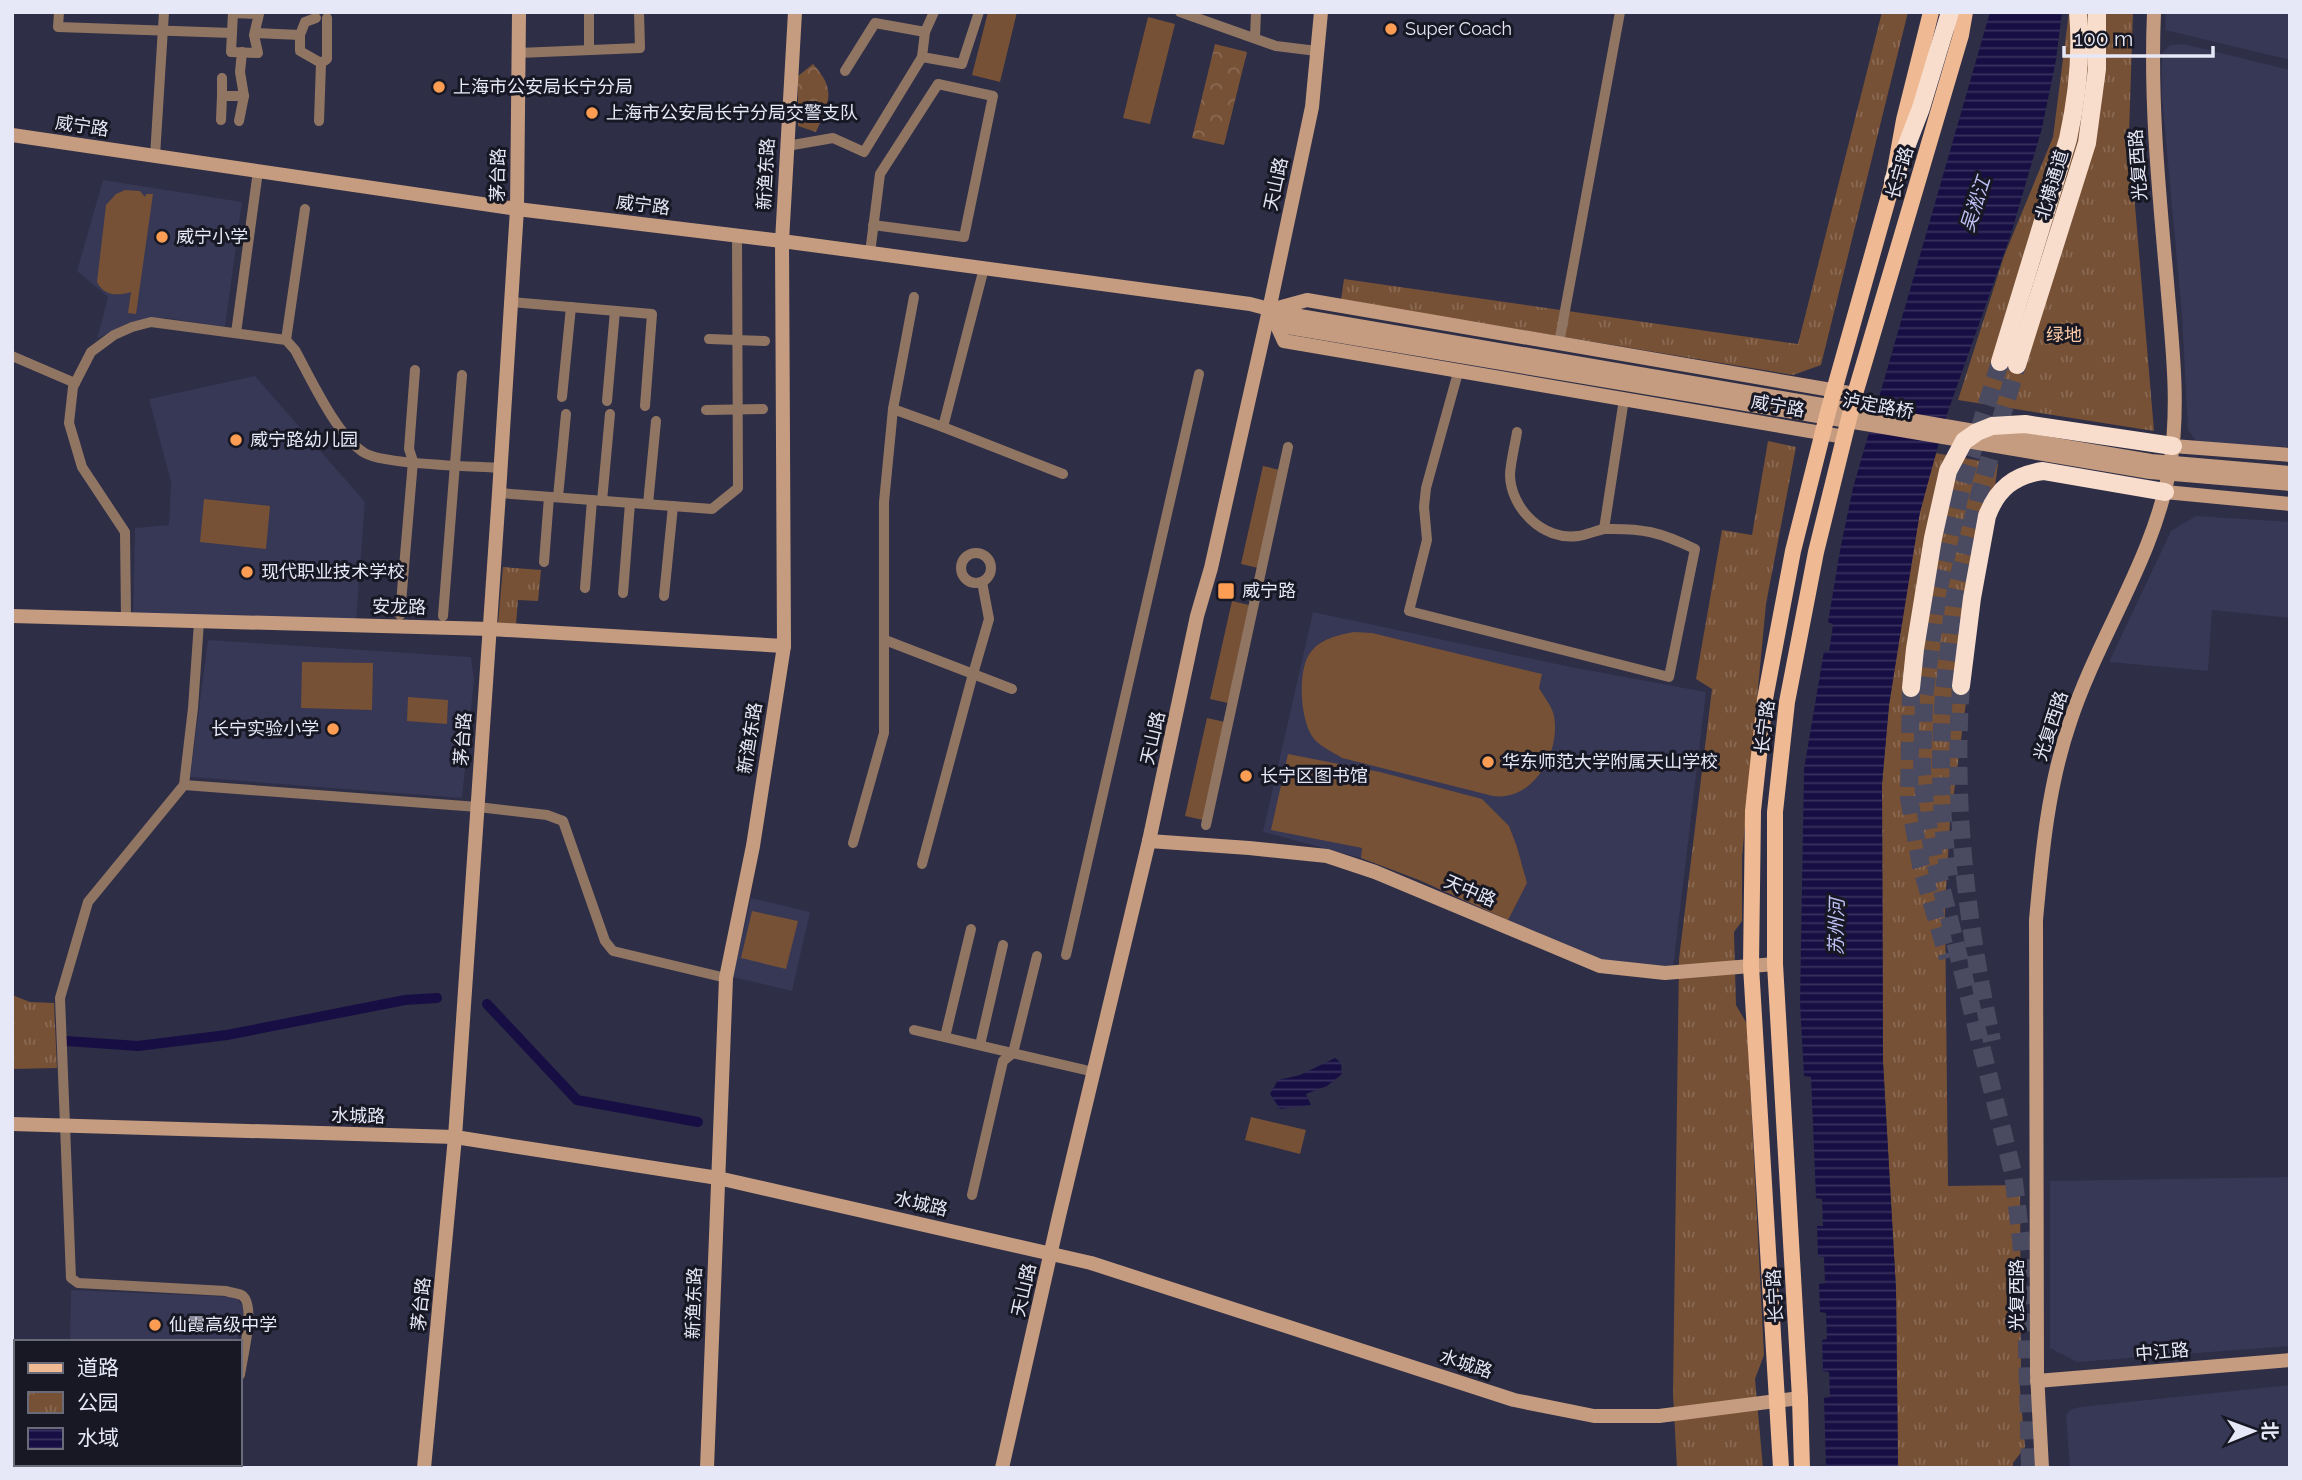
<svg xmlns="http://www.w3.org/2000/svg" width="2302" height="1480" font-family="Raleway,'Noto Sans SC',sans-serif">
	<defs>
		<pattern id="forest-crowns" width="20" height="18" patternUnits="userSpaceOnUse" patternTransform="scale(1.75)"><rect width="20" height="18" fill="#765136"/><path d="M2 6a3 3 0 1 1 6 0M12 15a3 3 0 1 1 6 0" fill="none" stroke="#8a6a54"/></pattern>
		<pattern id="park-tufts" width="24" height="20" patternUnits="userSpaceOnUse" patternTransform="scale(1.75)"><rect width="24" height="20" fill="#765136"/><path d="M3 7l-1-3M5 7V3M7 7l1-3M15 17l-1-3M17 17v-4M19 17l1-3" fill="none" stroke="#8a6a54"/></pattern>
		<pattern id="water-rules" width="6" height="5" patternUnits="userSpaceOnUse" patternTransform="scale(1.75)"><rect width="6" height="5" fill="#170f43"/><path d="M0 2.5h6" fill="none" stroke="#39325f"/></pattern>
	</defs>
	<rect width="100%" height="100%" fill="#2e2e46"/>
	<g fill="#373756">
		<path d="M2166,12H2290V60L2165,30Z"/>
		<path d="M2184,44L2290,70V447L2197,442L2188,430L2182,316L2162,98V53L2170,45Z"/>
		<path d="M103,180L242,202L225,327L167,318L148,319L127,323L97,339L108,297L77,271Z"/>
		<path d="M255,376L365,502L356,621L133,616L135,528L169,525L171,482L149,399Z"/>
		<path d="M2196,516L2290,522V618L2212,610L2208,671L2109,662L2171,531Z"/>
		<path d="M1313,612L1571,667L1706,692L1673,968L1610,964L1569,949L1419,880L1361,858L1263,832Z"/>
		<path d="M208,640L471,657L474,680L462,798L190,777Z"/>
		<path d="M751,898L810,912L792,991L733,977Z"/>
		<path d="M2290,1177V1346L2077,1362L2050,1348V1181Z"/>
		<path d="M71,1290L236,1297L244,1308L237,1342H70Z"/>
		<path d="M2290,1385V1468H2070L2066,1416L2070,1410L2080,1407Z"/>
	</g>
	<g fill="#765136">
		<path d="M988,12H1017L1000,82L972,75Z"/>
		<path d="M1148,17L1175,24L1150,124L1123,118Z"/>
		<path d="M125,190L140,191L145,197L146,194H153L136,314L128,313L131,292C117,296 104,296 97,282L106,205L116,194Z"/>
		<path d="M1263,466L1280,470L1258,568L1241,564Z"/>
		<path d="M204,499L270,506L266,549L200,542Z"/>
		<path d="M1232,601L1249,605L1228,703L1210,699Z"/>
		<path d="M1354,632L1372,633L1542,674L1539,688C1544,697 1552,706 1554,716C1561,752 1533,802 1493,796L1342,758C1333,752 1321,747 1314,739C1300,722 1297,671 1310,653C1320,639 1338,635 1354,632Z"/>
		<path d="M302,662L373,663L372,710L301,708Z"/>
		<path d="M408,697L448,700L447,724L407,721Z"/>
		<path d="M1207,718L1225,722L1203,820L1185,816Z"/>
		<path d="M1288,754L1380,772L1482,799L1509,826L1517,847L1527,883L1508,920L1419,880L1361,858L1362,848L1271,830Z"/>
		<path d="M752,911L798,921L786,969L741,958Z"/>
		<path d="M1251,1117L1306,1130L1300,1154L1245,1140Z"/>
	</g>
	<g fill="url(#forest-crowns)">
		<path d="M1215,44L1247,52L1224,145L1192,138Z"/>
		<path d="M813,64C837,90 829,103 816,132L798,126V76Z"/>
	</g>
	<g fill="url(#park-tufts)">
		<path d="M1882,12H1908L1821,365L1793,375L1341,300L1344,279L1798,344Z"/>
		<path d="M2069,12H2133L2129,134L2154,431L1958,400L2004,256L2053,137Z"/>
		<path d="M1768,441L1796,447L1766,604L1742,857V921L1734,932L1736,1005L1747,1024L1764,1355L1755,1379L1763,1468H1677L1673,1394L1679,959L1712,689L1696,679L1722,530L1752,535Z"/>
		<path d="M1935,453L1998,464L1950,822L1945,906L1948,1186L2020,1185L2021,1374L2019,1378L2025,1447L2013,1463V1468H1898L1896,1290L1883,1062L1882,784L1889,705L1909,572L1920,512Z"/>
		<path d="M503,567L541,570L538,601L518,600L516,624L498,623Z"/>
		<path d="M12,995L30,1002L54,1003L57,1068L12,1069Z"/>
	</g>
	<g fill="url(#water-rules)">
		<path d="M1990,12H2062L2056,60L2042,128L2011,234L1946,417L1920,512L1889,705L1882,784L1883,1062L1896,1290L1898,1468H1826L1824,1398L1830,1397L1829,1372L1823,1371L1822,1340L1827,1339L1826,1313L1820,1312L1819,1284L1825,1283L1824,1257L1818,1256L1817,1226H1823L1822,1199L1816,1198L1811,1077L1804,1076L1800,1003L1804,769L1824,651L1829,652L1833,624L1828,622L1841,545L1853,488Z"/>
		<path d="M1335,1058L1341,1063L1342,1074L1327,1086L1306,1094L1311,1105L1280,1109L1270,1094L1278,1080L1300,1075Z"/>
	</g>
	<g fill="none" stroke-linecap="round" stroke-linejoin="round">
		<g stroke="#170f43" stroke-width="10">
			<path d="M487,1004L577,1100L698,1122"/>
			<path d="M66,1041L138,1046L227,1035L405,1000L437,998"/>
		</g>
		<g stroke="#4a4a61" stroke-width="18" stroke-dasharray="18 9" stroke-linecap="butt">
			<path d="M2000,362L1962,485L1938,592L1924,697L1922,771L1926,814L1935,862L2013,1173L2021,1239L2026,1304L2030,1468"/>
			<path d="M1961,686C1952,805 1967,925 1992,1041"/>
			<path d="M1911,688L1909,798L1921,866L1948,958"/>
			<path d="M1949,876C1938,800 1939,725 1949,648C1951,629 1952,609 1956,590C1972,514 1995,439 2017,365"/>
		</g>
		<g stroke="#907563" stroke-width="10">
			<path d="M59,12L58,27L232,33"/>
			<path d="M589,12V50"/>
			<path d="M1180,12L1276,46L1317,51"/>
			<path d="M233,13L259,14L254,35L258,53L231,52Z"/>
			<path d="M316,18L305,22L300,35V51L321,63L327,59V18"/>
			<path d="M255,33L300,35"/>
			<path d="M1255,37L1256,12"/>
			<path d="M518,53L640,48L639,12"/>
			<path d="M922,57L925,32"/>
			<path d="M845,71L875,23L925,32L934,12"/>
			<path d="M222,78V96H244"/>
			<path d="M221,120L222,96"/>
			<path d="M239,121L244,96L240,72L242,52"/>
			<path d="M319,121L321,63"/>
			<path d="M787,146L833,138L864,152L922,57L962,64L979,12"/>
			<path d="M155,156L164,12"/>
			<path d="M870,253L880,174L938,84L993,96L964,237L873,225"/>
			<path d="M914,297L893,409L943,427L984,268"/>
			<path d="M511,302L652,314L645,406"/>
			<path d="M236,333L258,171"/>
			<path d="M709,339L765,341"/>
			<path d="M286,340L305,209"/>
			<path d="M1559,343L1620,12"/>
			<path d="M12,356L75,383"/>
			<path d="M1459,369L1426,488L1424,507L1427,540L1409,611L1669,677L1695,549C1660,532 1643,528 1604,529L1624,399"/>
			<path d="M562,397L571,307"/>
			<path d="M607,401L615,311"/>
			<path d="M706,410L763,409"/>
			<path d="M943,427L1063,474"/>
			<path d="M1517,432C1515,445 1511,460 1510,474C1510,508 1543,541 1578,536C1586,535 1595,531 1604,529"/>
			<path d="M499,493L712,509L738,488L737,236"/>
			<path d="M558,497L566,414"/>
			<path d="M602,501L610,414"/>
			<path d="M648,504L656,421"/>
			<circle cx="976" cy="568" r="15"/>
			<path d="M544,562L549,497"/>
			<path d="M585,588L592,500"/>
			<path d="M623,593L630,503"/>
			<path d="M664,596L673,506"/>
			<path d="M400,615L413,461L409,449L415,370"/>
			<path d="M443,616L462,375"/>
			<path d="M126,619L125,532L82,467L69,423L73,387L91,352L114,335L132,327L151,322L286,340L295,350C311,379 336,434 363,452C381,465 474,466 501,468"/>
			<path d="M199,622L193,708L184,785L88,902L60,998L71,1278L78,1283L226,1291C231,1293 239,1293 243,1296C256,1307 242,1359 240,1375"/>
			<path d="M885,640L1012,689"/>
			<path d="M184,785L478,807L547,815L563,821L605,941L613,951L726,978"/>
			<path d="M1206,825L1288,447"/>
			<path d="M853,843L884,733V502L893,409"/>
			<path d="M922,864L973,674L989,619L982,582"/>
			<path d="M1066,955L1199,374"/>
			<path d="M914,1030L1094,1072"/>
			<path d="M945,1037L971,929"/>
			<path d="M980,1045L1003,945"/>
			<path d="M972,1195L1003,1061L1013,1053L1037,956"/>
			<path d="M223,1468V1464"/>
		</g>
		<g stroke="#c59c7f" stroke-width="14">
			<path d="M12,135L517,209L782,241L1250,304L1288,314L2151,461L2290,473"/>
			<path d="M1274,309L1307,300L1855,394"/>
			<path d="M1270,311L1287,327L2150,472L2290,484"/>
			<path d="M1273,317L1284,341L1845,437"/>
			<path d="M2173,446L2290,455"/>
			<path d="M2165,492L2290,504"/>
			<path d="M12,616L490,629L784,646"/>
			<path d="M1149,841L1249,848L1327,856L1375,872L1600,966L1665,973L1775,964"/>
			<path d="M12,1124L455,1137L538,1150L718,1178L1091,1263L1514,1400L1594,1416H1659L1800,1398"/>
			<path d="M2037,1381L2290,1360"/>
			<path d="M424,1468L455,1137L499,493L517,209L519,12"/>
			<path d="M707,1468L726,978L753,846L784,646L782,241L795,12"/>
			<path d="M1002,1468L1059,1216L1149,841L1197,616L1211,568L1269,310L1312,107L1321,12"/>
			<path d="M2042,1468L2037,1373L2036,920C2042,853 2048,786 2070,722C2098,636 2155,557 2170,466C2180,405 2172,344 2167,282C2159,192 2150,102 2154,12"/>
		</g>
		<g stroke="#eeb993" stroke-width="16">
			<path d="M1781,1468L1751,966L1753,811L1765,699L1793,551L1828,412L1893,181L1904,120L1931,12"/>
			<path d="M1802,1468L1800,1398L1775,964V812L1787,702L1816,552L1855,394L1961,35L1965,12"/>
		</g>
		<g stroke="#f8ddcc" stroke-width="18">
			<path d="M1893,181L1921,108L1950,12"/>
			<path d="M2000,362L2068,139C2077,98 2082,55 2078,12"/>
			<path d="M2017,365L2087,143L2097,69V12"/>
			<path d="M1961,686L1972,598L1987,516C1997,489 2014,475 2043,471L2165,492"/>
			<path d="M1911,688L1915,649L1933,538L1948,471L1964,441L1977,432L1992,426L2025,424L2173,446"/>
		</g>
	</g>
	<g fill="#fc9d53" stroke="#171823" stroke-width="2.5">
		<circle cx="1391" cy="29" r="7"/>
		<circle cx="439" cy="87" r="7"/>
		<circle cx="592" cy="113" r="7"/>
		<circle cx="162" cy="237" r="7"/>
		<circle cx="236" cy="440" r="7"/>
		<circle cx="247" cy="572" r="7"/>
		<rect x="1217" y="582" width="18" height="18" rx="3.5"/>
		<circle cx="333" cy="729" r="7"/>
		<circle cx="1488" cy="762" r="7"/>
		<circle cx="1246" cy="776" r="7"/>
		<circle cx="155" cy="1325" r="7"/>
	</g>
	<g text-anchor="middle" stroke-width="6" stroke-linejoin="round" paint-order="stroke">
		<g font-size="18" fill="#e6e7f7" stroke="#171823" text-anchor="start">
			<text x="1405" y="35">Super Coach</text>
			<text x="453" y="93">上海市公安局长宁分局</text>
			<text x="606" y="119">上海市公安局长宁分局交警支队</text>
			<text x="176" y="243">威宁小学</text>
			<text x="250" y="446">威宁路幼儿园</text>
			<text x="261" y="578">现代职业技术学校</text>
			<text x="1242" y="597">威宁路</text>
			<text x="319" y="735" text-anchor="end">长宁实验小学</text>
			<text x="1502" y="768">华东师范大学附属天山学校</text>
			<text x="1260" y="782">长宁区图书馆</text>
			<text x="169" y="1331">仙霞高级中学</text>
		</g>
		<g font-size="18" fill="#e6e7f7" stroke="#171823">
			<text transform="translate(82 126) rotate(8)" y="6">威宁路</text>
			<text transform="translate(2138 165) rotate(-94)" y="6">光复西路</text>
			<text transform="translate(1900 173) rotate(-74)" y="6">长宁路</text>
			<text transform="translate(766 174) rotate(-87)" y="6">新渔东路</text>
			<text transform="translate(498 175) rotate(-89)" y="6">茅台路</text>
			<text transform="translate(1276 184) rotate(-78)" y="6">天山路</text>
			<text transform="translate(2052 185) rotate(-73)" y="6">北横通道</text>
			<text transform="translate(643 205) rotate(7)" y="6">威宁路</text>
			<text transform="translate(1778 406) rotate(10)" y="6">威宁路</text>
			<text transform="translate(1878 406) rotate(10)" y="6">泸定路桥</text>
			<text transform="translate(399 607) rotate(1)" y="6">安龙路</text>
			<text transform="translate(2051 726) rotate(-72)" y="6">光复西路</text>
			<text transform="translate(1765 727) rotate(-83)" y="6">长宁路</text>
			<text transform="translate(750 738) rotate(-81)" y="6">新渔东路</text>
			<text transform="translate(1153 738) rotate(-77)" y="6">天山路</text>
			<text transform="translate(463 739) rotate(-86)" y="6">茅台路</text>
			<text transform="translate(1470 891) rotate(23)" y="6">天中路</text>
			<text transform="translate(358 1116) rotate(1)" y="6">水城路</text>
			<text transform="translate(921 1204) rotate(13)" y="6">水城路</text>
			<text transform="translate(1024 1290) rotate(-77)" y="6">天山路</text>
			<text transform="translate(2017 1295) rotate(-90)" y="6">光复西路</text>
			<text transform="translate(1775 1296) rotate(-93)" y="6">长宁路</text>
			<text transform="translate(694 1303) rotate(-88)" y="6">新渔东路</text>
			<text transform="translate(421 1304) rotate(-84)" y="6">茅台路</text>
			<text transform="translate(2162 1352) rotate(-5)" y="6">中江路</text>
			<text transform="translate(1466 1364) rotate(18)" y="6">水城路</text>
		</g>
		<g font-size="18" fill="#fccaa6" stroke="#171823">
			<text x="2064" y="341">绿地</text>
		</g>
		<g font-size="19" font-style="italic" fill="#bfc1f6" stroke="#171823">
			<text transform="translate(1975 204) rotate(-72)" y="7">吴淞江</text>
			<text transform="translate(1836 927) rotate(-89)" y="7">苏州河</text>
		</g>
	</g>
	<rect width="2302" height="1480" fill="none" stroke="#e6e7f7" stroke-width="28"/>
	<rect x="14" y="1340" width="228" height="126" fill="#171823" stroke="#6a6b78" stroke-width="2"/>
	<rect x="28" y="1363" width="35" height="10" fill="#eeb993" stroke="#6a6b78" stroke-width="2"/>
	<text x="77" y="1375" font-size="21" fill="#e6e7f7">道路</text>
	<rect x="28" y="1392" width="35" height="21" fill="url(#park-tufts)" stroke="#6a6b78" stroke-width="2"/>
	<text x="77" y="1410" font-size="21" fill="#e6e7f7">公园</text>
	<rect x="28" y="1428" width="35" height="21" fill="url(#water-rules)" stroke="#6a6b78" stroke-width="2"/>
	<text x="77" y="1445" font-size="21" fill="#e6e7f7">水域</text>
	<g transform="translate(2253 1431) rotate(89)" stroke="#171823" stroke-width="5" paint-order="stroke">
	<path d="M0-5L12 26L0 18L-12 26Z" fill="#e6e7f7"/>
	<text y="-10" font-size="19" font-weight="bold" text-anchor="middle" fill="#e6e7f7">北</text>
	</g>
	<path d="M2064 46v10h149v-10" fill="none" stroke="#e6e7f7" stroke-width="3.5"/>
	<text x="2074" y="46" font-size="21" fill="#e6e7f7" stroke="#171823" stroke-width="5" paint-order="stroke">100 m</text>
</svg>
